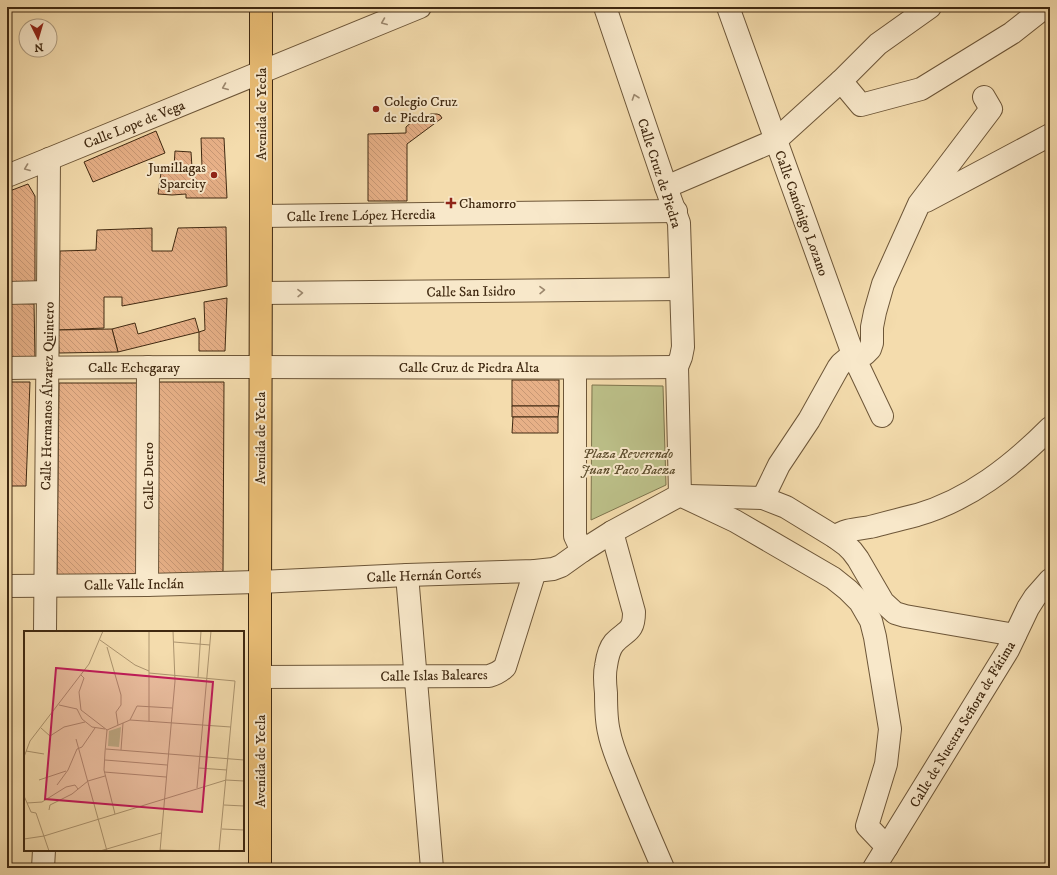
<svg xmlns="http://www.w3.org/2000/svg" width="1057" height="875" font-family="'IM FELL DW Pica',serif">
	<defs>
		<pattern id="building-back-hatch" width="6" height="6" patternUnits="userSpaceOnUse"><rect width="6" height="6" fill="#e7b087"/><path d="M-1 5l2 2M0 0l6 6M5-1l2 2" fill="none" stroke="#c79774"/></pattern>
	</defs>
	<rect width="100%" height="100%" fill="#f4dcad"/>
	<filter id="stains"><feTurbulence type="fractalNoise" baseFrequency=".005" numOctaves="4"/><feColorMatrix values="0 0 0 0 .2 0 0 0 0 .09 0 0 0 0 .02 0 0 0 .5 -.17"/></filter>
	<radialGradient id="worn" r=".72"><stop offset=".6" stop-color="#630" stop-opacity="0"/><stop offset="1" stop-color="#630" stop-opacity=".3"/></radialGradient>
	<path fill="#bcc089" stroke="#7e744d" d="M592,385L663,386L666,485L591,520Z"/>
	<g fill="url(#building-back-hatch)" stroke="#402911">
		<path d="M431,114H437L440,115L442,118L407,144V201H368V134L406,133V127L414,120Z"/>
		<path d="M156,131L165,153L93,182L84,162Z"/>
		<path d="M201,138H224L227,198H186V194L172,195L158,194L162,166L174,168L175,151L191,152L192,168L202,167Z"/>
		<path d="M28,184L35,196V282L7,283V192Z"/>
		<path d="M226,227L227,286L122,306V297H104V328L58,330L60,251L96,250L97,230L152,228V251H172L178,228Z"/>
		<path d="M227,298L225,351H199V332L205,330L204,302Z"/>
		<path d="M7,303L34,304L35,357H7Z"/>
		<path d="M195,318L199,332L118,352L112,329L135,323L138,334Z"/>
		<path d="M112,329L118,352L59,353L58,330Z"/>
		<rect x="512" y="380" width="47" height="26"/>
		<path d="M7,382H30L26,486H7Z"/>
		<path d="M156,382H224L223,573L156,574Z"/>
		<path d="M59,383H140L138,574L57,575Z"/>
		<path d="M512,406H559L558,417H512Z"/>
		<path d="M513,417H558V433H512Z"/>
	</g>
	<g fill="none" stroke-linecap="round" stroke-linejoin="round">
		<defs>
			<g id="minor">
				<path d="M728,7L854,357L882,416"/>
				<path d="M841,81L861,105L921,89L1012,33L1045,7"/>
				<path d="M7,176L49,159L420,7"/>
				<path d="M666,187L776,140L841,81L878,44L930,7"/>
				<path d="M926,201L1050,135"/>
				<path d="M261,216L676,211"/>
				<path d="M7,293L48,292"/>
				<path d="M261,293L681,289"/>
				<path d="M7,368C230,365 454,369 677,367"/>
				<path d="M575,368V536L582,551L612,532L680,495L677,367L681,357L683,347L679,223L666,187L605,7"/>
				<path d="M680,495L735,521L833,578L848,590L860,602L871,621L875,637L890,729L886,764L867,826L887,847"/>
				<path d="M689,496L763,498L786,507L835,537L846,545L852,551L858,559L883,602L895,613L905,616L1015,635"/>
				<path d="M763,498L779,465L809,420L838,368L841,364L847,359L865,354L870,349L872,343V327L875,312L883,284L919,204L991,109L984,97"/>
				<path d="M612,532L634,612C634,633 626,630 614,643C609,649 607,659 606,666C604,675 605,684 606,693C606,706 606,720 609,732C612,748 619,763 625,778C637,808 650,838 663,868"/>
				<path d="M835,537C845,529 858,529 870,527C885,523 901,519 917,515C969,500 1012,466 1050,428"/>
				<path d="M407,575L432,868"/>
				<path d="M147,585L148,367"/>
				<path d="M7,586L147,585L260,582L407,575L535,571L553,569L561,566L582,551"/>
				<path d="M45,632L48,292L49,159"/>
				<path d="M260,677L489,676C496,674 500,672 505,667L535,571"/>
				<path d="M43,868L44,850"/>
				<path d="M874,868L1008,650L1028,608L1035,597L1050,580"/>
			</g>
			<path id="major" d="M260,868V601L261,216V7"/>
		</defs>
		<use href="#minor" stroke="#6d5638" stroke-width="24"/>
		<use href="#major" stroke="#402911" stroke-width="24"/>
		<use href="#minor" stroke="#f8e8ca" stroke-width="22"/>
		<use href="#major" stroke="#eabe76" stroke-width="22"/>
	</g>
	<defs><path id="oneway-chevron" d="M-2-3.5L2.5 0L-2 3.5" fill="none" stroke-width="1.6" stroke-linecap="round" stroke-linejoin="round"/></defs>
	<g stroke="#9c886e">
		<use href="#oneway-chevron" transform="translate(384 22) rotate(158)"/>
		<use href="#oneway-chevron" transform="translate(225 87) rotate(158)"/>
		<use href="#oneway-chevron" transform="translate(635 97) rotate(-109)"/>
		<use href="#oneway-chevron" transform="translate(27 168) rotate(159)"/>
		<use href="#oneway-chevron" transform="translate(542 290) rotate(-1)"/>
		<use href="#oneway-chevron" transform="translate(300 293) rotate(-1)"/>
	</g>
	<g fill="#8f2418" stroke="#f8e8ca" stroke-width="1.5">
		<circle cx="376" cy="109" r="4"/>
		<circle cx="214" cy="175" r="4"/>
		<path d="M449 197h4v4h4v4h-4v4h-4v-4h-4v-4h4z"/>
	</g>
	<g text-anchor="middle" stroke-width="4" stroke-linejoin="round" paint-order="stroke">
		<g font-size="14" fill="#402911" stroke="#f8e8ca" text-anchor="start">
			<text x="384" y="106">Colegio Cruz<tspan x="384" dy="16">de Piedra</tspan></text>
			<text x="206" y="172" text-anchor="end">Jumillagas<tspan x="206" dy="16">Sparcity</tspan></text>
			<text x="459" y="208">Chamorro</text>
		</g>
		<g font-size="14" fill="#402911" stroke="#f8e8ca">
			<text transform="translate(261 114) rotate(-90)" y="5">Avenida de Yecla</text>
			<text transform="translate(134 124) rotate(-22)" y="5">Calle Lope de Vega</text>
			<text transform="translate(660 173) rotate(72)" y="5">Calle Cruz de Piedra</text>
			<text transform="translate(802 213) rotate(70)" y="5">Calle Canónigo Lozano</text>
			<text transform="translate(361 215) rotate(-1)" y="5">Calle Irene López Heredia</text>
			<text transform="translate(471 291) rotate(-1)" y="5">Calle San Isidro</text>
			<text x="134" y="372">Calle Echegaray</text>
			<text x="469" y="372">Calle Cruz de Piedra Alta</text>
			<text transform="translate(47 396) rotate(-89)" y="5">Calle Hermanos Álvarez Quintero</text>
			<text transform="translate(260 438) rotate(-90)" y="5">Avenida de Yecla</text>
			<text transform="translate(148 476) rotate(-90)" y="5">Calle Duero</text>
			<text transform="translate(424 575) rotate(-2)" y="5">Calle Hernán Cortés</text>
			<text transform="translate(134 584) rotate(-1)" y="5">Calle Valle Inclán</text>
			<text transform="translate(434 675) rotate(-1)" y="5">Calle Islas Baleares</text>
			<text transform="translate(962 724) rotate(-59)" y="5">Calle de Nuestra Señora de Fátima</text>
			<text transform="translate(260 761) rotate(-90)" y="5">Avenida de Yecla</text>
		</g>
		<g font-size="14" font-style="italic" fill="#5f4f2f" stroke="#f8e8ca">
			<text x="628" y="458">Plaza Reverendo<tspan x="628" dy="16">Juan Paco Baeza</tspan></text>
		</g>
	</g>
	<g transform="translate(24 631)">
		<rect width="220" height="220" fill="#f4dcad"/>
		<path d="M97,96L95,116L84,115L85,100Z" fill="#bcc089"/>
		<path fill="none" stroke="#ac946f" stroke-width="1" d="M125,0V90M76,9L111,34L125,40M150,11L186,14M83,16L97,64V74L92,81L94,94M125,42L211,50L195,220M57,44L60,47L55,61L57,79L83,99M174,46L177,0M35,74L53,78L58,88L68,96L81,98M106,89L113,75L148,77M99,92L106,89L207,96M17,97L26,105L40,96L61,91M52,108L83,220M82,118L220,129M2,120L20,123M0,126L6,110L65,33L79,0M81,129L143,134M175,137L203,139M80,141L142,146M15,149L42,140M33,154L44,139L53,118L58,116L71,97M173,157L187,0M0,165L7,181L12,182L25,220M3,172L18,171L42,156L51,154L54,158M200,174L220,175M25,179L26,174L48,163L64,150L81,145M91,183L80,139L81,121L83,99L99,92L97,119M198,198L220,199M0,208L20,205L202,149L220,150M136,219L170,220M76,220L137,202M136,220L151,50L149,0"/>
		<path fill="#c2185b" fill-opacity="0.15" stroke="#c2185b" stroke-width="2" d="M32,37L189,51L178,181L21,168Z"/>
		<rect width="220" height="220" fill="none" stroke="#402911" stroke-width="2"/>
	</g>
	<rect width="1057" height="875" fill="none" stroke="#f4dcad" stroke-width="24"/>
	<rect x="8" y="8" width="1041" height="859" fill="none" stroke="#402911" stroke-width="2"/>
	<rect x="12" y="12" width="1033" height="851" fill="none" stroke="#402911"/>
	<g transform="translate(38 38) rotate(175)"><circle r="19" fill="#f8e8ca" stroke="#ae9c80"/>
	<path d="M0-3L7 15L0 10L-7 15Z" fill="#8f2418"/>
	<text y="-6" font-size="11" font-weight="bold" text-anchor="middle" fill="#402911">N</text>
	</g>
	<rect width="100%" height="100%" filter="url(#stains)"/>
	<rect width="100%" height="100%" fill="url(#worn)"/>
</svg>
